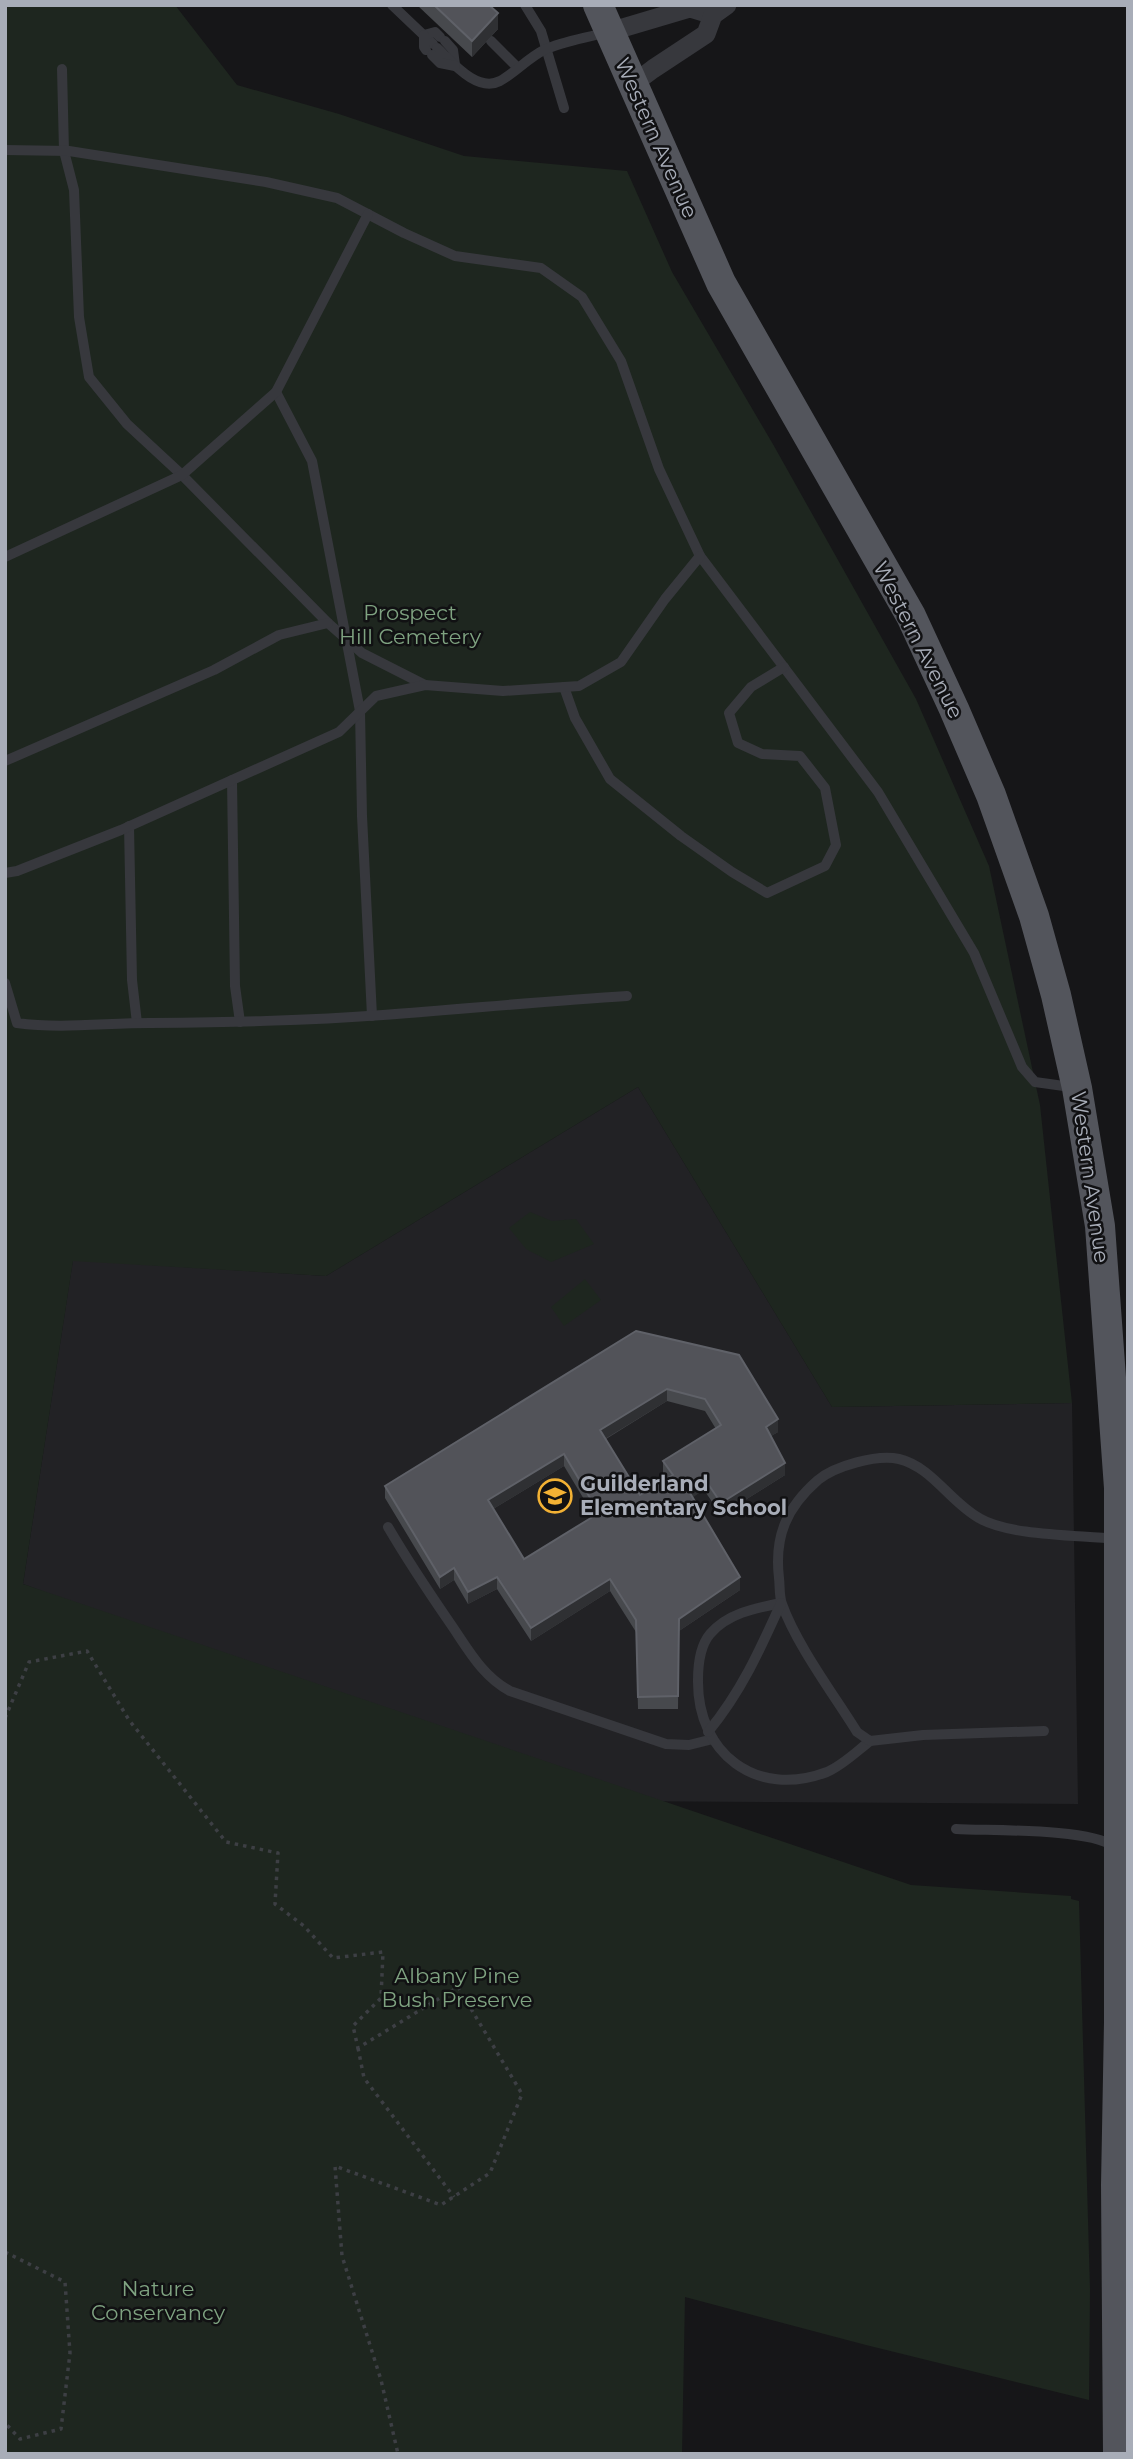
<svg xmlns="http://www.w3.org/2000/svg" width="1133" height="2459" font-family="Montserrat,sans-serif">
	<rect width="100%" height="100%" fill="#161618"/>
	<path fill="#222225" d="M638,1087L832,1407L1072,1403L1078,1804L615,1801L23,1584L73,1260L326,1276Z"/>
	<g fill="#1e261f">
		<path d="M5,5H175L237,85L339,114L464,156L627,171L672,272L774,446L916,699L989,866L1040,1105L1072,1403L832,1407L638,1087L326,1276L73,1261L23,1584L911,1885L1071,1896V1899L1079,1901L1090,2290L1089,2400L866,2345L685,2297L682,2454H5Z"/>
		<path d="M530,1212L552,1221L576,1219L594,1244L551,1262L526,1249L509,1228Z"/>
		<path d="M585,1279L601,1300L564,1326L551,1307Z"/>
	</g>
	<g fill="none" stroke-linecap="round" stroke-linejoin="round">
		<g stroke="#3d3f44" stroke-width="3.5" stroke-dasharray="3.5 5" stroke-linecap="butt">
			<path d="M5,1718L29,1662L87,1651L129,1720L226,1842L278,1853L275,1904L304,1926L333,1958L383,1952L381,1998L353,2026L358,2048L458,1987L522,2094L490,2173L441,2205L335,2166L342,2256L381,2380L398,2454"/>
			<path d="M358,2048L364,2078L454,2197"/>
			<path d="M5,2252L65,2282L70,2353L61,2429L20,2439L5,2423"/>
		</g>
		<g stroke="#37383d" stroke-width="10">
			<path d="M392,5L433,44"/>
			<path d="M525,5L541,31L564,108"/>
			<path d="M424,35L435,32L440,37"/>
			<path d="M424,35V47L426,50"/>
			<path d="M445,41L453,50L455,65"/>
			<path d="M491,41L517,67"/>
			<path d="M437,48C452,62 477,93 500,81C516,72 528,58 544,50C563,41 587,38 607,32"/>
			<path d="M432,55L440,63L455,66"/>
			<path d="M62,69L64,151L74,190L79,317L89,377L127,424L182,475L328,623L362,653L425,685"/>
			<path d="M5,150L69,151L266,182L337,198L404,233L455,256L541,268L582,297L621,361L659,469L700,556L878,792L974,953L1022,1067L1035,1082L1071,1087"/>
			<path d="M276,392L312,461L360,711L362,816L372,1016"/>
			<path d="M5,557L182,475L276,392L368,214"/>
			<path d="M564,687L575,718L610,779L681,836L732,872L767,893L825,866L836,845L825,788L800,756L762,754L738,743L729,713L751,687L784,667"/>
			<path d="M5,761L214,670L279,635L328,623"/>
			<path d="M232,780L235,986L240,1022"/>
			<path d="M129,826L132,980L137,1023"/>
			<path d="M5,873L17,871L121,830L339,732L376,696L425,685L503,691L579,686L621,662L665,599L700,556"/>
			<path d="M5,983L17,1023C61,1029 105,1023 150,1023C228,1022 305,1021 383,1015C465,1009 545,1001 627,996"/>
			<path d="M388,1527C408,1561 428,1591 450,1623C468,1649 482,1676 510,1691L666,1744L689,1745L713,1739"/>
			<path d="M781,1603C756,1608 728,1613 710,1634C700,1646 698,1665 698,1680C697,1753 756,1799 827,1772C843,1765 856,1752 870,1741"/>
			<path d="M1044,1731L923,1735L870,1741L857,1732C834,1695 796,1644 782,1604C779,1596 780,1586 779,1578C774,1536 787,1507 818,1480C835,1466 877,1454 899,1459C932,1467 950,1502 979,1518C1009,1536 1078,1535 1115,1539"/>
			<path d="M708,1732C741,1692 760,1650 781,1603"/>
			<path d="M956,1829C991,1831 1088,1828 1113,1846"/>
		</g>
		<g stroke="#37383d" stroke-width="19">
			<path d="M609,32L690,8L713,15"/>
			<path d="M633,84L653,69L706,34L713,15L727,5"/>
		</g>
		<path stroke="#53555c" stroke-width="30" d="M598,5L721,283L911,616L954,709L991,795L1034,916L1056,995L1077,1088L1100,1226L1119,1488V2022L1116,2185L1118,2454"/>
	</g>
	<g fill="#47494d" fill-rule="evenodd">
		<path d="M417,5H489L498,29L472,57Z"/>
		<path d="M636,1331L778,1432L771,1436L785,1475L721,1515L704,1490L692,1497L740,1590L679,1631L678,1709H638L636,1632L610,1591L531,1641L497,1589L468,1604L454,1580L440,1589L385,1498V1486ZM667,1401L705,1411L716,1429L663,1461V1473L667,1479L640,1495L606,1439ZM564,1466L594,1516L524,1559L493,1509Z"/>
	</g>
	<g fill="#2f3033">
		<path d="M498,13V29L472,57V41Z"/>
		<path d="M667,1389V1401L600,1442V1430Z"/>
		<path d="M778,1419V1432L766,1439V1427Z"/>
		<path d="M564,1454V1466L488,1512V1500Z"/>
		<path d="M785,1463V1475L721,1515V1503Z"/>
		<path d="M704,1478V1490L687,1501V1488Z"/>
		<path d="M454,1568V1580L440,1589V1577Z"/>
		<path d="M497,1577V1589L468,1604V1592Z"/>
		<path d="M740,1577V1590L679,1631V1619Z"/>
		<path d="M610,1579V1591L531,1641V1628Z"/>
	</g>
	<g fill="#525359" stroke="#5f6168" stroke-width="2" fill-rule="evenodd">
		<path d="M434,5H489L498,13L472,41Z"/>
		<path d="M636,1331L739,1355L778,1419L766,1427L785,1463L721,1503L704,1478L687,1488L740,1577L679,1619L678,1696L638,1697L636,1620L610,1579L531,1628L497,1577L468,1592L454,1568L440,1577L385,1486ZM667,1389L705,1399L721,1425L663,1461L673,1475L640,1495L600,1430ZM564,1454L599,1513L524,1559L488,1500Z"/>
	</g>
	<defs>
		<symbol id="school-ring" viewBox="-11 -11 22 22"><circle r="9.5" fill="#111113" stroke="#f2b134" stroke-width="1.5"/><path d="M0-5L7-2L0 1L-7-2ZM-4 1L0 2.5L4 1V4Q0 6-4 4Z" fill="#f2b134"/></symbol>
	</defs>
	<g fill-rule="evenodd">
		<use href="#school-ring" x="536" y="1477" width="38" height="38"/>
	</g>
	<g text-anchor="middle" stroke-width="5" stroke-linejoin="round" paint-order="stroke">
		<g font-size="21" fill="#a8adb8" stroke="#111113">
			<text transform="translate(656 138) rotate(66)" y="7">Western Avenue</text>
			<text transform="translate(918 640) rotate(63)" y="7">Western Avenue</text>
			<text transform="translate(1090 1177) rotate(82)" y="7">Western Avenue</text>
		</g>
		<g font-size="21" fill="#7fa381" stroke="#111113">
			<text x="410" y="620">Prospect<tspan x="410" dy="24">Hill Cemetery</tspan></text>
			<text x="457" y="1983">Albany Pine<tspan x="457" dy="24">Bush Preserve</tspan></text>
			<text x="158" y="2296">Nature<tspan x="158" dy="24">Conservancy</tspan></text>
		</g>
		<g font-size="21" font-weight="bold" fill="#a8adb8" stroke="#111113" text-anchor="start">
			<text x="580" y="1491">Guilderland<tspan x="580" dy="24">Elementary School</tspan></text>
		</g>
	</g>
	<rect width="1133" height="2459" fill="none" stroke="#a8adb8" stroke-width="14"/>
</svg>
